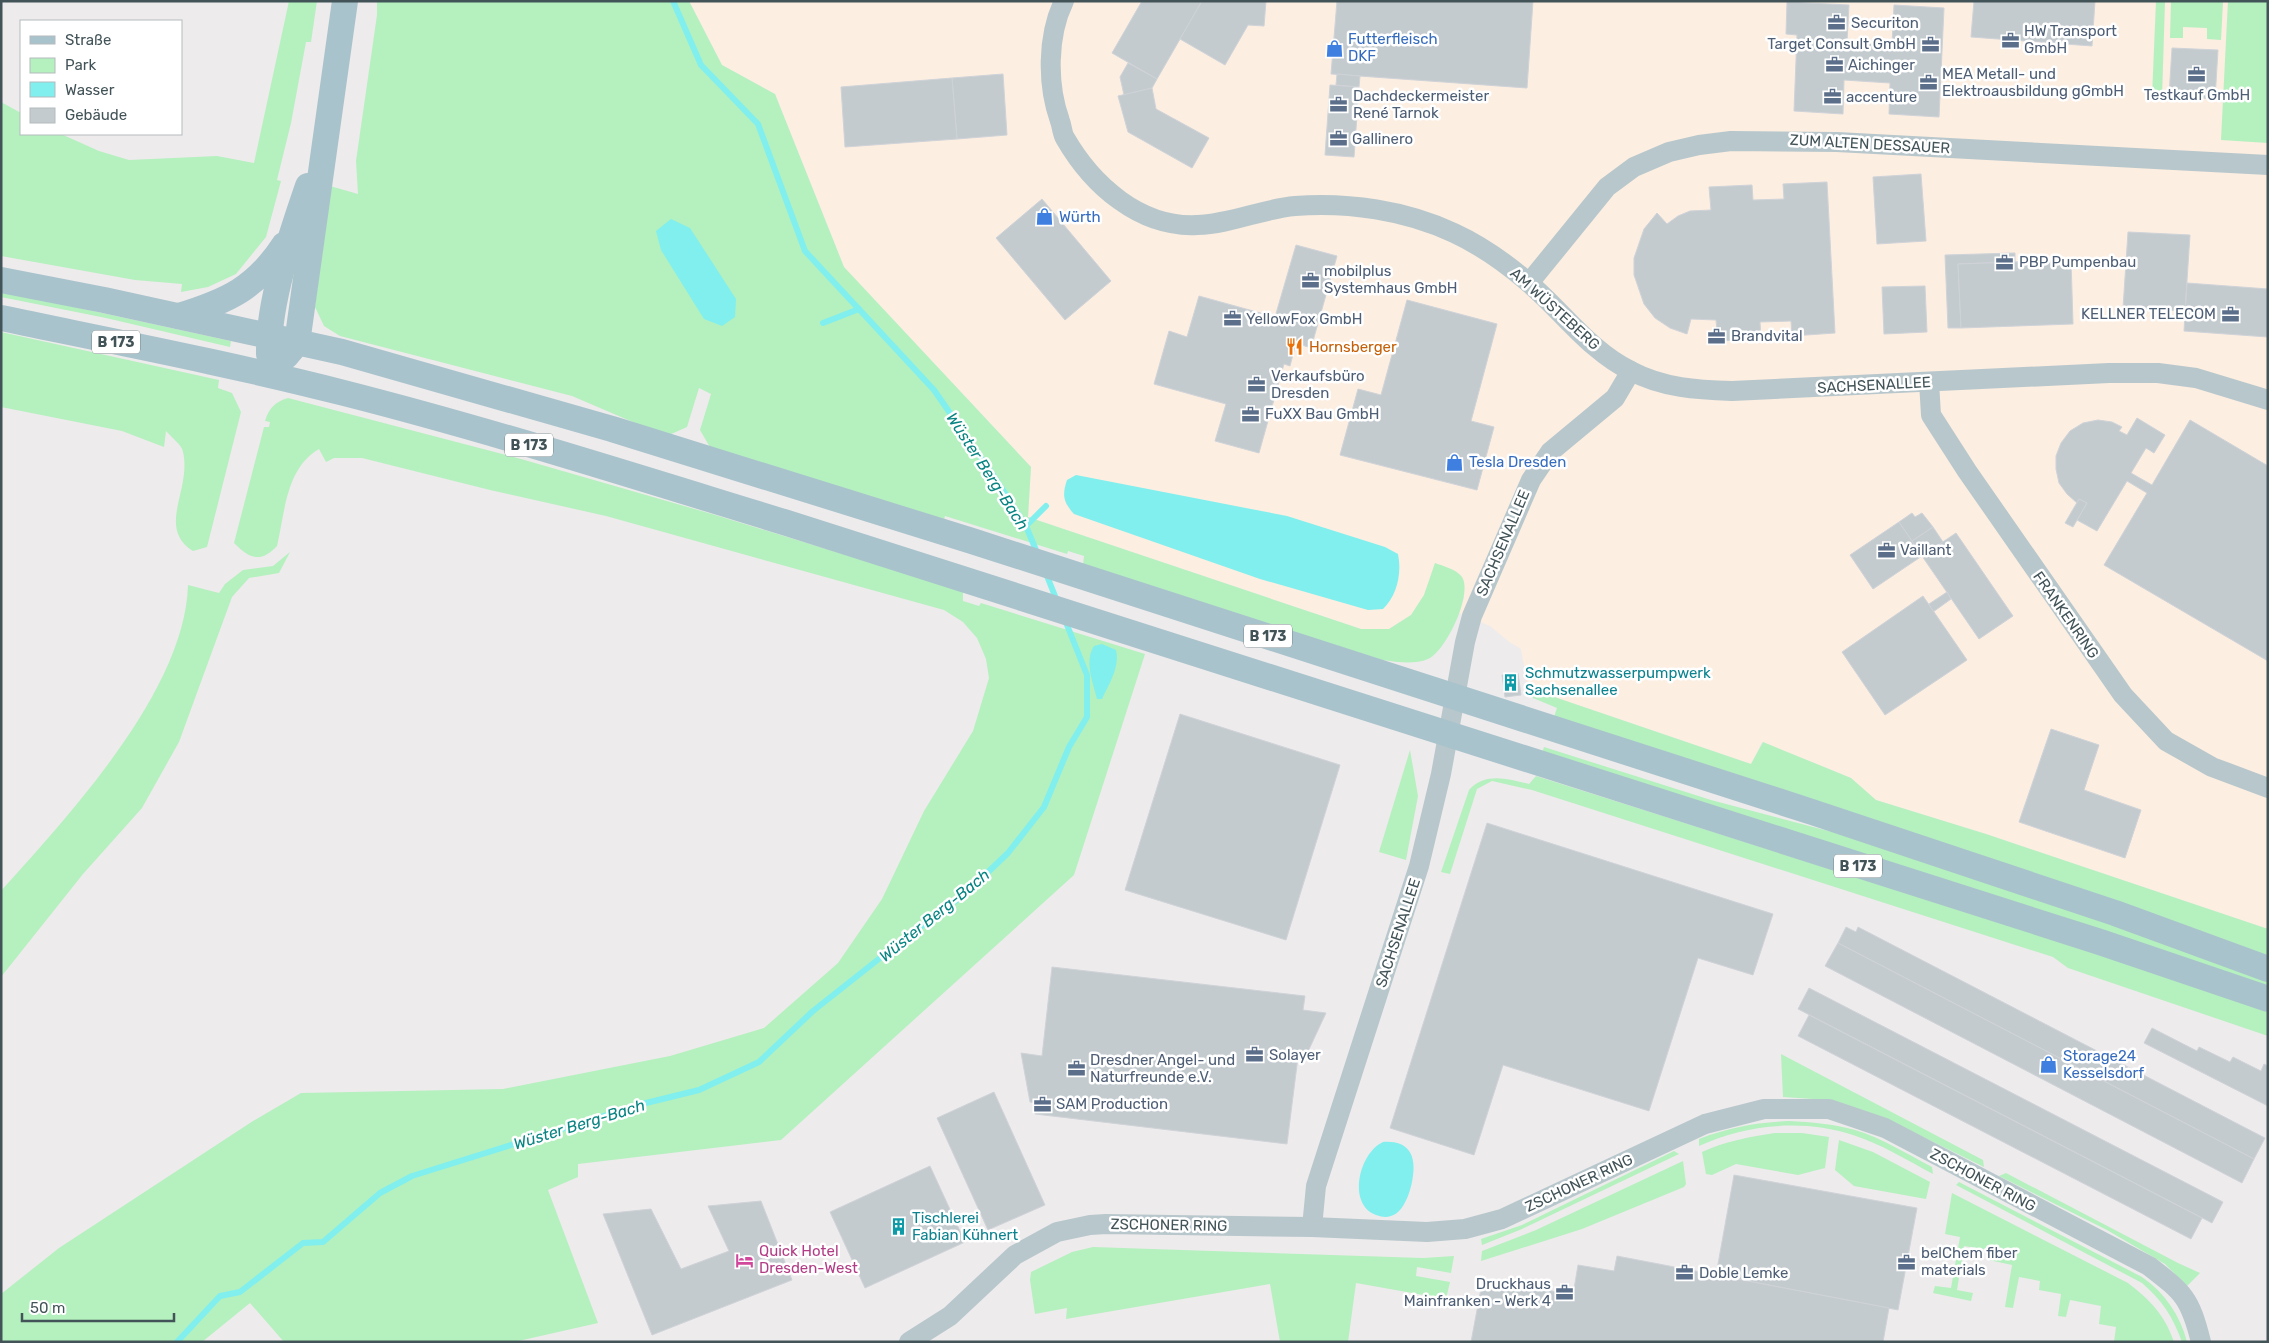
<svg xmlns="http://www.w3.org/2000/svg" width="2269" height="1343" font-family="Rubik,sans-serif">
	<rect width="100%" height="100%" fill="#eeebec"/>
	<path fill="#fceee1" d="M689,1H2268V929L1986,834L1876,800L1851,778L1762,742L1751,764L1528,688L1521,649L1508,641L1490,626L1459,613L1464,598L1461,575L1435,563L1424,595L1411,615L1389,629H1361L1028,517L1031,467L844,267L775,94L722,65Z"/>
	<g fill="#b5f0bf">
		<path d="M289,1H317L311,42H306L291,123L277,180L281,181L266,237L236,274L208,287L181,292L182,284L135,280L1,256V102L21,113V134H61L99,151L129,160L217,156L254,163Z"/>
		<path d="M377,1H689L722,65L775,94L844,267L1031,467L1028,517L1361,629H1389L1411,615L1424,595L1435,563C1443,566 1456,569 1462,577C1473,594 1446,651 1428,659C1414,665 1397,662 1382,660L1083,565L1084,556L1068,551L1067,554L945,516L944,520L711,449L700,430L711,394L699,388L687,427L669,435H663L572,396L340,336L324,326L315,307L330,186L358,194L356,161L377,15Z"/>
		<path d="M2156,1H2165L2162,97H2152Z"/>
		<path d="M2171,1L2223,2L2221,40L2207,39V28L2183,27V38H2170Z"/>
		<path d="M2228,1H2268V143L2221,140Z"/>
		<path d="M1,291L231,341L230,347L106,318L1,297Z"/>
		<path d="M1,332L219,380L218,388L232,393L241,412L207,547L193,551C156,528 192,489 183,452C182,445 171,437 166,431L164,447L122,431L1,407Z"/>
		<path d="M288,398L521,459L712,514L963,591V601L979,606L981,603L1145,654L1074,875L781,1140L578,1164V1177L548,1190L598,1323L514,1342H284L250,1303L202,1342H1V1294L59,1248L253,1121L301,1093L503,1089L670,1056L764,1028L838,963L882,899L924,811L973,731L989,678L986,659L977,638L963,622L944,610L606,516L490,490L362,458H334L326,462L319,449C286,468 285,512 277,546C260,564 249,558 234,543L264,427H269L270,422L265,421C269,408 275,402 288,398Z"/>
		<path d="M290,552L279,573L249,578L232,597L179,742L142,808L83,874L1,977V891C69,815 185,691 188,585L219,593L225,584L243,570L273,566Z"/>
		<path d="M1528,688L1751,764L1763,742L1851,778L1876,800L1986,834L2268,929V956L1554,717L1557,708L1533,698Z"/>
		<path d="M1544,747L1711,800L1855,838L2115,925L2268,980V988L1542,753Z"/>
		<path d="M1410,750L1418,796L1406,860L1379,852Z"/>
		<path d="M1536,776L2100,954L2268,1012V1036L2068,968L2053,957L1532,790L1492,781L1477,789L1450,874L1441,872L1469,790C1486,772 1507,779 1529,784Z"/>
		<path d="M1781,1054L1983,1160L1984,1167L1905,1128L1828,1100L1783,1097Z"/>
		<path d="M1789,1121C1811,1122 1834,1124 1855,1130C1882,1138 1907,1154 1932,1167L1933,1174C1907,1160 1881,1144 1853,1135C1803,1119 1746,1124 1699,1146V1139C1731,1127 1755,1123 1789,1121Z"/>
		<path d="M1775,1133H1802L1829,1137L1825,1168L1798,1175L1736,1164L1712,1175L1706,1174L1702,1152C1725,1141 1750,1137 1775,1133Z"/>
		<path d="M1839,1140L1873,1152L1930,1182L1926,1199L1854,1186L1835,1170Z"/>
		<path d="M1674,1151L1679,1154L1522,1229L1482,1245L1481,1239L1522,1225Z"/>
		<path d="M1683,1161L1686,1184L1684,1187L1582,1229L1481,1261L1482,1251L1536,1230Z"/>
		<path d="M2006,1173L2178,1263L2200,1273L2187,1286L2165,1264L2107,1230L1999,1176Z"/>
		<path d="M1959,1182L2142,1277C2165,1293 2180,1315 2187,1342H2182C2173,1317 2162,1300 2142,1283L1956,1185Z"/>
		<path d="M1952,1193L2128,1283C2150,1300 2165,1315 2174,1342H2114L2116,1327L2099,1324L2101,1306L2070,1300L2066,1317L2058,1316L2061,1294L2039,1290L2040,1281L2019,1277L2013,1308L2005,1307L2012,1265L1989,1260L1990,1250L1964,1246L1957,1290L1973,1293L1971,1301L1933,1293L1935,1286L1951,1288L1960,1237L1945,1234Z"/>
		<path d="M1093,1247L1423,1258L1454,1256L1451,1273L1417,1267L1416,1276L1450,1282L1446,1299L1356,1283L1348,1342H1280L1270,1284L1066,1319L1067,1308L1035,1314L1030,1280L1031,1272L1072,1252Z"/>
	</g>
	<g fill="#80efee">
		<path d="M671,219L690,228L736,299L735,317L722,326L704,319L661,250L656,231Z"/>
		<path d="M1076,475L1287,516L1385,547L1398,554C1402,573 1397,596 1383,609L1368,610L1260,579L1074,514C1063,502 1062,495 1067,480Z"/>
		<path d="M1102,644L1116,650C1120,667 1109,684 1102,699H1097C1093,682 1084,661 1094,646Z"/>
		<path d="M1383,1142C1411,1140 1417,1158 1412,1182C1408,1200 1399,1224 1376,1215C1347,1204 1359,1153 1383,1142Z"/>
	</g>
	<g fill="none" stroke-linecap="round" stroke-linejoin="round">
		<g stroke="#80efee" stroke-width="6">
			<path d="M673,1L701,65L758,124L805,251L934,390L993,475L1026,526L1038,555"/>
			<path d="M823,323L859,309"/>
			<path d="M1026,526L1046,506"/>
			<path d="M1045,571L1057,601"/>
			<path d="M177,1342L220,1296L240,1292L303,1243L323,1242L380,1193L412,1176L642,1104L699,1090L759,1062L813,1011L904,939L966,893L1008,853L1044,807L1069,747L1087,717V675L1065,620"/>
		</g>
	</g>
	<g fill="#c4cbcf" stroke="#cfd3d8">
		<path d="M1142,1H1202L1157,79L1112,53Z"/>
		<path d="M1202,1H1266L1264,26L1248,25L1225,65L1180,39Z"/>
		<path d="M1337,1H1533L1527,88L1331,74Z"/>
		<path d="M1974,1H2095L2092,46L1971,37Z"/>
		<path d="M1787,2L1849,5L1847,42L1892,45L1894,5L1944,8L1939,117L1889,114L1890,83L1844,80L1843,114L1794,111L1797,35L1786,34Z"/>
		<path d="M2172,48L2218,50L2215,99L2169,96Z"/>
		<path d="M1128,63L1157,79L1152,88L1124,95L1120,77Z"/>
		<path d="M1003,74L1007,135L957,139L952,78Z"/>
		<path d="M1337,74L1360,76L1359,87L1336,85Z"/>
		<path d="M952,78L957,139L845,147L841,87Z"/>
		<path d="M1330,85L1359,87L1354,157L1325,155Z"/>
		<path d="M1152,88L1156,109L1209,138L1192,168L1128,132L1118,96Z"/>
		<path d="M1921,174L1926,241L1877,244L1873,177Z"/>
		<path d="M1827,182L1835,333L1792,336L1791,321L1760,322L1761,339L1718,341L1716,320L1691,319L1687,334L1670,328L1655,318L1644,304L1634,275V258L1644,229L1657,213L1667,224L1678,216L1690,211L1711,210L1709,187L1752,185L1753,200L1784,199L1783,184Z"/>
		<path d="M1042,199L1111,281L1065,320L996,238Z"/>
		<path d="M2128,232L2190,235L2185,311L2123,308Z"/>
		<path d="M1296,245L1337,256L1311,348L1296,343L1290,366L1284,364L1259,453L1215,441L1226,404L1154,384L1169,331L1187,337L1199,296L1275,317Z"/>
		<path d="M2015,253V262L1958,264L1961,328H1948L1945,255Z"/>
		<path d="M2071,260L2073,324L1961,328L1958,264Z"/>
		<path d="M2187,283L2268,289V337L2184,331Z"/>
		<path d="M1925,286L1927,332L1884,334L1882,287Z"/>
		<path d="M1407,300L1497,324L1471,421L1494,427L1477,490L1340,455L1358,389L1381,395Z"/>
		<path d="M2137,418L2165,435L2154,453L2146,448L2131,473L2152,485L2190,420L2268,466V661L2104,565L2147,493L2127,481L2097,531L2077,520L2087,503L2079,499L2077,503L2067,494L2059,483L2056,469V456L2061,443L2070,431L2083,423L2098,420L2112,422L2122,427L2119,431L2127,435Z"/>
		<path d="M2079,499L2087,503L2073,527L2065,523Z"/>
		<path d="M1912,513L1915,517L1922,513L1933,527L1912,541L1899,522Z"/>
		<path d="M1899,522L1922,556L1873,589L1850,555Z"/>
		<path d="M1933,527L1943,542L1922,556L1912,541Z"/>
		<path d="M1956,533L2013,616L1979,639L1922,556Z"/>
		<path d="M1947,592L1951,599L1933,612L1929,604Z"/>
		<path d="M1923,596L1967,660L1885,715L1842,652Z"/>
		<path d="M1518,673L1521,695L1505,697L1502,675Z"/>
		<path d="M1180,714L1340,765L1286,940L1125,890Z"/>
		<path d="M2051,729L2099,745L2084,790L2141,810L2125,858L2019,822Z"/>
		<path d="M1487,823L1773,914L1753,975L1698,958L1649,1111L1503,1065L1474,1155L1390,1128Z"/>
		<path d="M1846,927L1856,932L1858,927L2265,1138L2254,1159L1838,943Z"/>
		<path d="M1838,943L2254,1159L2242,1183L1825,966Z"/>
		<path d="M1052,967L1305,996L1303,1010L1326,1013L1305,1058L1298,1057L1287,1144L1035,1114L1036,1103L1030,1102L1021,1053L1042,1056Z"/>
		<path d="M1809,988L2223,1202L2212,1223L1798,1009Z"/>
		<path d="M1809,1015L2202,1218L2191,1239L1798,1036Z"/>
		<path d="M2152,1028L2197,1051L2199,1047L2230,1062L2233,1057L2261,1071L2264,1064L2268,1066V1106L2144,1043Z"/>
		<path d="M994,1092L1045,1205L988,1230L937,1118Z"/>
		<path d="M930,1166L965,1242L865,1288L830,1212Z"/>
		<path d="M1734,1175L1917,1208L1898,1310L1716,1275Z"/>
		<path d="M761,1201L792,1280L652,1335L603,1214L651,1209L681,1269L729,1251L708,1206Z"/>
		<path d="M1617,1256L1889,1308L1883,1342H1471L1483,1278L1573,1295L1578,1265L1614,1271Z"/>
	</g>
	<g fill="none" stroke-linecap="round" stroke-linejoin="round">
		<g stroke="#b8c7cc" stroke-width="20">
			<path d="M1064,1C1047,36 1047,85 1060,121C1062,126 1062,133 1065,138C1092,185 1140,228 1197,225C1231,224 1262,209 1295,206C1348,202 1405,210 1454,233C1480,245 1507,264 1529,283C1563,312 1590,351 1631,371C1663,388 1698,390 1732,391L2109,373H2158L2196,378L2268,400"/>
			<path d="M1529,283L1607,187L1634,167L1669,152L1699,145L1731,141L1837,142L2268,165"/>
			<path d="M1929,382L1931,415L1967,471L2123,695L2166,741L2212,767L2268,788"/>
			<path d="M1312,1227L1316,1186L1419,866L1441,774L1465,642L1472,616L1531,480L1550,452L1615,398L1631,371"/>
			<path d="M909,1342L950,1316L1015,1255L1057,1232L1090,1225L1106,1224L1312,1227L1427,1232L1465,1229L1502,1219L1705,1124L1764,1109H1829L1885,1128L2149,1266C2184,1293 2190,1298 2201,1342"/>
		</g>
		<g stroke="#a9c3cc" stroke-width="26">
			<path d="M1,280L104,300L342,352L612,429L972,541L1812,812L2115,913L2268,969"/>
			<path d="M179,316C228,301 256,288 284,245"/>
			<path d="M1,318C116,342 231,364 344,393C493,431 640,478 787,523L2100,942L2268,999"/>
			<path d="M269,354C268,303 291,235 308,186"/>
			<path d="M286,356L297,343L345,1"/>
		</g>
	</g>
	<defs>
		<symbol id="office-bare" viewBox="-9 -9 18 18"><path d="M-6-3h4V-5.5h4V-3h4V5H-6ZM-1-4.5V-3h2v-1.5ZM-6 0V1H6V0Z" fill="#5c6f8a" stroke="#fff" stroke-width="2.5" paint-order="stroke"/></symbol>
		<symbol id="shop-bare" viewBox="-9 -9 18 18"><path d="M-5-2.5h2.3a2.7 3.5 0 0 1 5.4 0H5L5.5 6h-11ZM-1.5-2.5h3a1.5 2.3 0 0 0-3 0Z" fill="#3f7fe0" stroke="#fff" stroke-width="2.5" paint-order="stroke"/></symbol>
		<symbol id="restaurant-bare" viewBox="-9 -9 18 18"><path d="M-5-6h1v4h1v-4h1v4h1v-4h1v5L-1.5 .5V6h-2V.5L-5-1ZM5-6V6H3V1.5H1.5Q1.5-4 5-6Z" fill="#e8710a" stroke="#fff" stroke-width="2.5" paint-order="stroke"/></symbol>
		<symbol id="building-bare" viewBox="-9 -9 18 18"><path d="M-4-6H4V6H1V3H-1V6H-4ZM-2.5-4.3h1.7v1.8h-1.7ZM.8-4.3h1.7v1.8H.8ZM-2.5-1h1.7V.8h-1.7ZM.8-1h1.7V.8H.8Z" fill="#0f9aa8" stroke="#fff" stroke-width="2.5" paint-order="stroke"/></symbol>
		<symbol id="hotel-bare" viewBox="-9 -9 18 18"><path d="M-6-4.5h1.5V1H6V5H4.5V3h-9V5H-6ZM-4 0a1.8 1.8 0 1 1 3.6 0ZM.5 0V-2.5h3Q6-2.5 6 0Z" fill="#d1479c" stroke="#fff" stroke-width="2.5" paint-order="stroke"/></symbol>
	</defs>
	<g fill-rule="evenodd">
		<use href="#office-bare" x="1824" y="10" width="25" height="25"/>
		<use href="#office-bare" x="1998" y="28" width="25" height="25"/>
		<use href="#office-bare" x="1918" y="32" width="25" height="25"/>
		<use href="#shop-bare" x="1322" y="36" width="25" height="25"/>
		<use href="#office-bare" x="1822" y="52" width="25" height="25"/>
		<use href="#office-bare" x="2184" y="62" width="25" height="25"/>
		<use href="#office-bare" x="1916" y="70" width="25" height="25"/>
		<use href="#office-bare" x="1820" y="84" width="25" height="25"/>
		<use href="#office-bare" x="1326" y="92" width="25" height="25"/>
		<use href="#office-bare" x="1326" y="126" width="25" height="25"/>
		<use href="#shop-bare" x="1032" y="204" width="25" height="25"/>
		<use href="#office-bare" x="1992" y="250" width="25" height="25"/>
		<use href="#office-bare" x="1298" y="268" width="25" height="25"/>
		<use href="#office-bare" x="2218" y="302" width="25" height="25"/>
		<use href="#office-bare" x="1220" y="306" width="25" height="25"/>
		<use href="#office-bare" x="1704" y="324" width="25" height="25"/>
		<use href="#restaurant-bare" x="1282" y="334" width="25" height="25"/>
		<use href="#office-bare" x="1244" y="372" width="25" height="25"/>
		<use href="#office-bare" x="1238" y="402" width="25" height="25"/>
		<use href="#shop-bare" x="1442" y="450" width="25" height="25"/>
		<use href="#office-bare" x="1874" y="538" width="25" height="25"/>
		<use href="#building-bare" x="1498" y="670" width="25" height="25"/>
		<use href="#office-bare" x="1242" y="1042" width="25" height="25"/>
		<use href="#shop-bare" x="2036" y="1052" width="25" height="25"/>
		<use href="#office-bare" x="1064" y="1056" width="25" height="25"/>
		<use href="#office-bare" x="1030" y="1092" width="25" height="25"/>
		<use href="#building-bare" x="886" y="1214" width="25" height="25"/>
		<use href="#hotel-bare" x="732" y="1248" width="25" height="25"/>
		<use href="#office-bare" x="1894" y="1250" width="25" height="25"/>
		<use href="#office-bare" x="1672" y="1260" width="25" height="25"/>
		<use href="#office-bare" x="1552" y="1280" width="25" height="25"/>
	</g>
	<g text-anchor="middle" stroke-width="5" stroke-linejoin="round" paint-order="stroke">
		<g fill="#fff" stroke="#7b878b" stroke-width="1">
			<rect x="92" y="330.5" width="48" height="23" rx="4"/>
			<rect x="505" y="433.5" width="48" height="23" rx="4"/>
			<rect x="1244" y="624.5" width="48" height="23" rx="4"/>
			<rect x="1834" y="854.5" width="48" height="23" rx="4"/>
		</g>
		<g font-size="14" font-weight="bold" fill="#435459">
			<text x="116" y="347">B 173</text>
			<text x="529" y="450">B 173</text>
			<text x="1268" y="641">B 173</text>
			<text x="1858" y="871">B 173</text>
		</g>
		<g font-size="15" fill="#4e5e75" stroke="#fff" text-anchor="start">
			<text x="1851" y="28">Securiton</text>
			<text x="2024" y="36">HW Transport<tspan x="2024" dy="17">GmbH</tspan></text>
			<text x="1916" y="49" text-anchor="end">Target Consult GmbH</text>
			<text x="1848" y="70">Aichinger</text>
			<text x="1942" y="79">MEA Metall- und<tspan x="1942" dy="17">Elektroausbildung gGmbH</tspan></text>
			<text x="2197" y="100" text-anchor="middle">Testkauf GmbH</text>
			<text x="1353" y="101">Dachdeckermeister<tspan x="1353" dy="17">René Tarnok</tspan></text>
			<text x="1846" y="102">accenture</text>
			<text x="1352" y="144">Gallinero</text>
			<text x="2019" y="267">PBP Pumpenbau</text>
			<text x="1324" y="276">mobilplus<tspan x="1324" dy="17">Systemhaus GmbH</tspan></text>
			<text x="2216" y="319" text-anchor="end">KELLNER TELECOM</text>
			<text x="1246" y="324">YellowFox GmbH</text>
			<text x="1731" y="341">Brandvital</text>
			<text x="1271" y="381">Verkaufsbüro<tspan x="1271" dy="17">Dresden</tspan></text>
			<text x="1265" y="419">FuXX Bau GmbH</text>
			<text x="1900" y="555">Vaillant</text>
			<text x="1269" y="1060">Solayer</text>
			<text x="1090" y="1065">Dresdner Angel- und<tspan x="1090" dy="17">Naturfreunde e.V.</tspan></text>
			<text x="1056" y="1109">SAM Production</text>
			<text x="1921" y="1258">belChem fiber<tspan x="1921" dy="17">materials</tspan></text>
			<text x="1699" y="1278">Doble Lemke</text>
			<text x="1551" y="1289" text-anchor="end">Druckhaus<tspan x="1551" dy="17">Mainfranken - Werk 4</tspan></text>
		</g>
		<g font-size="15" fill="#366cbe" stroke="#fff" text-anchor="start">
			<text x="1348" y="44">Futterfleisch<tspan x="1348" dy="17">DKF</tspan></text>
			<text x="1059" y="222">Würth</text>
			<text x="1469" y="467">Tesla Dresden</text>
			<text x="2063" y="1061">Storage24<tspan x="2063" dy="17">Kesselsdorf</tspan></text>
		</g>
		<g font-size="15" fill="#435459" stroke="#fff">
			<text transform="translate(1870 144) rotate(3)" y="5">ZUM ALTEN DESSAUER</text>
			<text transform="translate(1555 309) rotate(42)" y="5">AM WÜSTEBERG</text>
			<text transform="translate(1874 385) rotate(-3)" y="5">SACHSENALLEE</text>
			<text transform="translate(1503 543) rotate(-67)" y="5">SACHSENALLEE</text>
			<text transform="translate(2066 615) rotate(55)" y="5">FRANKENRING</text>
			<text transform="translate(1398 933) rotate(-72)" y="5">SACHSENALLEE</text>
			<text transform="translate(1983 1180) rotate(28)" y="5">ZSCHONER RING</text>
			<text transform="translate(1579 1183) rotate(-25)" y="5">ZSCHONER RING</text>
			<text transform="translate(1169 1225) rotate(1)" y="5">ZSCHONER RING</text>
		</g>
		<g font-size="15" fill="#c56008" stroke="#fff" text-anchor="start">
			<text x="1309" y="352">Hornsberger</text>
		</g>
		<g font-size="15" fill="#0d838f" stroke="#fff" text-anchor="start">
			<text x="1525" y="678">Schmutzwasserpumpwerk<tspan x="1525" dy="17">Sachsenallee</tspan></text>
			<text x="912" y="1223">Tischlerei<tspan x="912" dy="17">Fabian Kühnert</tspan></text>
		</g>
		<g font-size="15" fill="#b23c85" stroke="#fff" text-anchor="start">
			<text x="759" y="1256">Quick Hotel<tspan x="759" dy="17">Dresden-West</tspan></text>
		</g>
		<g font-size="16" font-style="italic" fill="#088482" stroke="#fff">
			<text transform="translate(988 471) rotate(57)" y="6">Wüster Berg-Bach</text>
			<text transform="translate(934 915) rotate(-39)" y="6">Wüster Berg-Bach</text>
			<text transform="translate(579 1124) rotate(-17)" y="6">Wüster Berg-Bach</text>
		</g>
	</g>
	<rect width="2269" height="1343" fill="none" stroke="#435459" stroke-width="5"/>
	<rect x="20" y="20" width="162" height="115" fill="#ffffff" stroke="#b4bbbd"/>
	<rect x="30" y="36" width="25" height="8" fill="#a9c3cc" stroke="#b4bbbd"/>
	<text x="65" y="45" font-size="15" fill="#435459">Straße</text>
	<rect x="30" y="58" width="25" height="15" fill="#b5f0bf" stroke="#b4bbbd"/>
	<text x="65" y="70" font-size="15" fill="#435459">Park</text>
	<rect x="30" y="82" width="25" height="15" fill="#80efee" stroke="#b4bbbd"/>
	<text x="65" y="95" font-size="15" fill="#435459">Wasser</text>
	<rect x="30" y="108" width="25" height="15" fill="#c4cbcf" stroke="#b4bbbd"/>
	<text x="65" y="120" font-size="15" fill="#435459">Gebäude</text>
	<path d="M22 1313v8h152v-8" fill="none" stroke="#435459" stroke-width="2.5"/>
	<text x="30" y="1313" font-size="15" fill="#435459" stroke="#ffffff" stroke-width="4" paint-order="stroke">50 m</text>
</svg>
